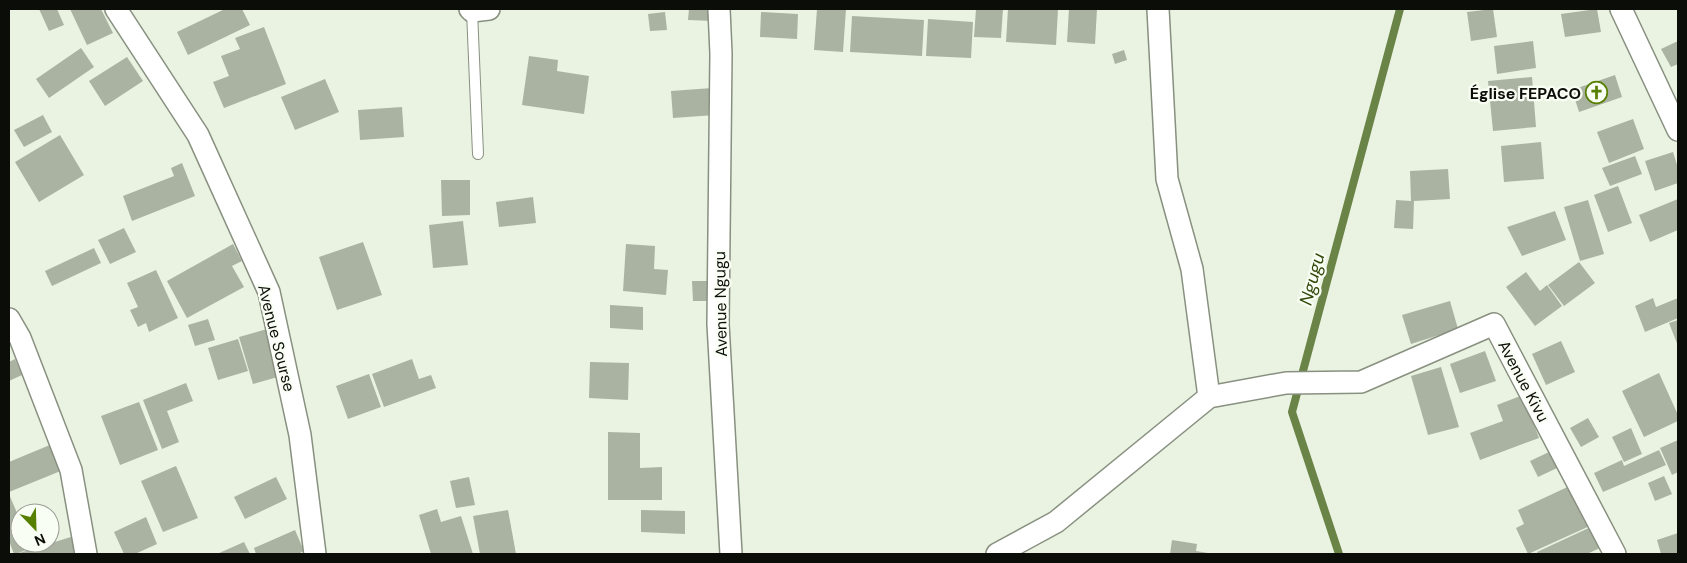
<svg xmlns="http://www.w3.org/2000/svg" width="1687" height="563" font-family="'DM Sans',sans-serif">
	<rect width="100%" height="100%" fill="#eaf3e1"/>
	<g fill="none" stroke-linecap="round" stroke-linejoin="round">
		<path stroke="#6a8447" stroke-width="8" d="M1339,554L1292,412L1400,9"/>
	</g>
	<g fill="#aab2a2">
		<path d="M39,9H57L64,25L49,31Z"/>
		<path d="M70,9H101L113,33L87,45Z"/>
		<path d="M225,9H242L250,25L188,55L177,32Z"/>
		<path d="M689,9H714V21L688,20Z"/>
		<path d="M817,9H846L843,52L814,50Z"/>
		<path d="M976,9H1003L1001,38L974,37Z"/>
		<path d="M1008,9H1058L1056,45L1006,42Z"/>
		<path d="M1069,9H1097L1095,44L1067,42Z"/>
		<path d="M1493,9L1497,37L1471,41L1467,12Z"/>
		<path d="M1597,9L1601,32L1565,37L1561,14Z"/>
		<path d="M665,12L667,30L650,31L648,14Z"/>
		<path d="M761,12L798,14L797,39L760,37Z"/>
		<path d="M852,16L924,20L922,56L850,52Z"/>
		<path d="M928,19L973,22L971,58L926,56Z"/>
		<path d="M264,27L286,84L224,108L213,82L229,76L221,56L240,49L235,38Z"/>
		<path d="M1533,41L1536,68L1497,74L1494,46Z"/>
		<path d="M1678,41V64L1671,67L1661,49Z"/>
		<path d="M81,48L94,67L49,98L36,79Z"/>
		<path d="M1124,50L1127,60L1115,64L1112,54Z"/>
		<path d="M529,56L558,60L557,71L589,76L584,114L522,105Z"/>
		<path d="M127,57L143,81L105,106L89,81Z"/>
		<path d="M1615,75L1622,97L1579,112L1572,90Z"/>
		<path d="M1532,77L1536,127L1493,131L1488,81Z"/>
		<path d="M325,79L339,112L295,130L281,97Z"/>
		<path d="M712,88L715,115L673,118L671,91Z"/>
		<path d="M402,107L404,137L360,140L358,110Z"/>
		<path d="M43,115L52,132L24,147L14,130Z"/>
		<path d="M1633,119L1644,149L1609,163L1597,132Z"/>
		<path d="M60,135L84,175L39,202L15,162Z"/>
		<path d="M1541,142L1544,179L1504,182L1501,146Z"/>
		<path d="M1673,152L1678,168V183L1655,191L1645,161Z"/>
		<path d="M1635,156L1642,174L1610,186L1602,168Z"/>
		<path d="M182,163L195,196L132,221L123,196L174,176L171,168Z"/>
		<path d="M1448,169L1450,199L1414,201L1413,229L1394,228L1396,200L1411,201L1410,171Z"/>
		<path d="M441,180H470V215L442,216Z"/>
		<path d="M1618,186L1632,223L1608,232L1594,195Z"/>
		<path d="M533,197L536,223L499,227L496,202Z"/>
		<path d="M1678,199V230L1650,242L1639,215Z"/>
		<path d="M1588,200L1604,254L1580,261L1564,207Z"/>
		<path d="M1555,211L1566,240L1522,256L1507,227Z"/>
		<path d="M463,221L468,265L433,268L429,225Z"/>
		<path d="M124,228L136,252L110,264L98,240Z"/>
		<path d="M363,242L382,295L337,310L319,257Z"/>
		<path d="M233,244L242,261L232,266L244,287L187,318L167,281Z"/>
		<path d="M626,244L655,246L654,269L668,270L666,295L623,291Z"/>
		<path d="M94,248L101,263L52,286L45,271Z"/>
		<path d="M1579,262L1595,283L1564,306L1548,285Z"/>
		<path d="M156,270L178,318L149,332L146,323L138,327L130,310L138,307L127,283Z"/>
		<path d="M1526,272L1540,291L1547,285L1562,306L1535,326L1506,287Z"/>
		<path d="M692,281H711L712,301H693Z"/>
		<path d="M1653,298L1656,307L1678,298V318L1645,332L1635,306Z"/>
		<path d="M1450,301L1458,329L1411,344L1402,315Z"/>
		<path d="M610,305L643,307V330L610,328Z"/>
		<path d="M208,319L215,340L195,346L188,325Z"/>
		<path d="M1678,320V346L1669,323Z"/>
		<path d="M267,329L281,376L253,384L239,337Z"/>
		<path d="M238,339L248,371L218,380L208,348Z"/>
		<path d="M1561,341L1575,372L1546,385L1532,354Z"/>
		<path d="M1485,351L1496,381L1460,393L1450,364Z"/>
		<path d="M15,359L22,375L9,381V362Z"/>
		<path d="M412,359L419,379L431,375L436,388L384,407L372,374Z"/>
		<path d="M590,362L629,363L628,400L589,398Z"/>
		<path d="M1441,367L1459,427L1428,435L1411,376Z"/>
		<path d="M1659,373L1678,415V421L1644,437L1622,391Z"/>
		<path d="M369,374L381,407L348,419L336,386Z"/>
		<path d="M186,383L193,401L167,411L179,442L162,449L143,400Z"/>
		<path d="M1523,395L1539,438L1480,460L1470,433L1503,421L1497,405Z"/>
		<path d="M139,402L158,450L120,465L101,416Z"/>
		<path d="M1588,418L1599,437L1581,447L1570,428Z"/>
		<path d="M1631,428L1642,454L1624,462L1612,437Z"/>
		<path d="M608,432L640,433V468L662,467V500H608Z"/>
		<path d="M1678,440V472L1672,475L1660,448Z"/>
		<path d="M57,442L68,468L9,492V462Z"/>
		<path d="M1659,450L1666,465L1603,492L1594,473L1622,460L1624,466Z"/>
		<path d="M1549,452L1557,468L1538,477L1530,461Z"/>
		<path d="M176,466L198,518L163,532L141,481Z"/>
		<path d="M1664,476L1672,494L1655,501L1648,483Z"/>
		<path d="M276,477L287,499L245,519L234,497Z"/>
		<path d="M469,477L475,505L456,508L450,481Z"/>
		<path d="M1574,484L1592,525L1528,554L1516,528L1524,524L1518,510Z"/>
		<path d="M9,494L17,513L37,504L40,513H20V543H29L31,548L16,554L74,536L80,554H14L9,541Z"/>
		<path d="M437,509L441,522L461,516L473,554H431L419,515Z"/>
		<path d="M508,510L516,554H480L473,516Z"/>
		<path d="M641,510L685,511V534L641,532Z"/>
		<path d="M146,517L157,544L135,554H124L114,532Z"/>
		<path d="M1593,526L1602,547L1587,554H1538L1537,552Z"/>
		<path d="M295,530L304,551L298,554H256L254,548Z"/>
		<path d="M1678,533V554H1661L1657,540Z"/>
		<path d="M1172,540L1197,544L1196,551L1214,554H1170Z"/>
		<path d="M244,542L250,554H217Z"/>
	</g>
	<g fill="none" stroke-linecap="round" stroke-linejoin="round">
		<defs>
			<path id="lane" d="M472,11L478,154"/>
			<g id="street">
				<path d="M116,9L198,135L269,292L300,435L315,554"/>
				<path d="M470,9L472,11L489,9"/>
				<path d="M719,9L721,54L718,324L731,554"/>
				<path d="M1158,9L1167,179L1192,269L1209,397"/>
				<path d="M1621,9L1678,130"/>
				<path d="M9,319L20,338L71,470L86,554"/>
				<path d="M997,554L1056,522L1209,397L1286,383L1361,382L1494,324L1615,554"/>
			</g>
		</defs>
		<use href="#lane" stroke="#889080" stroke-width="12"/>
		<use href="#street" stroke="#889080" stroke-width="24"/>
		<use href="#lane" stroke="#fff" stroke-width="10"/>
		<use href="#street" stroke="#fff" stroke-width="21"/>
	</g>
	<defs>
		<symbol id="church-ring" viewBox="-11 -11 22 22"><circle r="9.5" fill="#f9fef4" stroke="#577f00" stroke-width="1.5"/><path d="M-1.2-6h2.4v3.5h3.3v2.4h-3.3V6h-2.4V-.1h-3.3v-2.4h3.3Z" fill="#577f00"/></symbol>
	</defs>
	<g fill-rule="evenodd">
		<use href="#church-ring" x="1584" y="80" width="25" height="25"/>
	</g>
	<g text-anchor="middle" stroke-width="4.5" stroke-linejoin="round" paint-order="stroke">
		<g font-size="16" font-weight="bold" fill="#0b0e08" stroke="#f9fef4" text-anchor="end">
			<text x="1581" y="99">Église FEPACO</text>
		</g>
		<g font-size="16" fill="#0b0e08" stroke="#f9fef4">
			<text transform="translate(720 304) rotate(-91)" y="6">Avenue Ngugu</text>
			<text transform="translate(277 338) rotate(76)" y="6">Avenue Sourse</text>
			<text transform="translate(1524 381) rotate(62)" y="6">Avenue Kivu</text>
		</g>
		<g font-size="18" font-style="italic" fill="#334a0b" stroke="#f9fef4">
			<text transform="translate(1312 279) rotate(-75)" y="6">Ngugu</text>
		</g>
	</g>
	<rect width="1687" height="563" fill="none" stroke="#0b0e08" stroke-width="20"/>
	<g transform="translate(35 528) rotate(157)"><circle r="24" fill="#f9fef4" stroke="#9a9e96"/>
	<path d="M0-4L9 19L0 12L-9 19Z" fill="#577f00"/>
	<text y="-8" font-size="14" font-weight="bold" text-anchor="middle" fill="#0b0e08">N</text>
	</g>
</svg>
